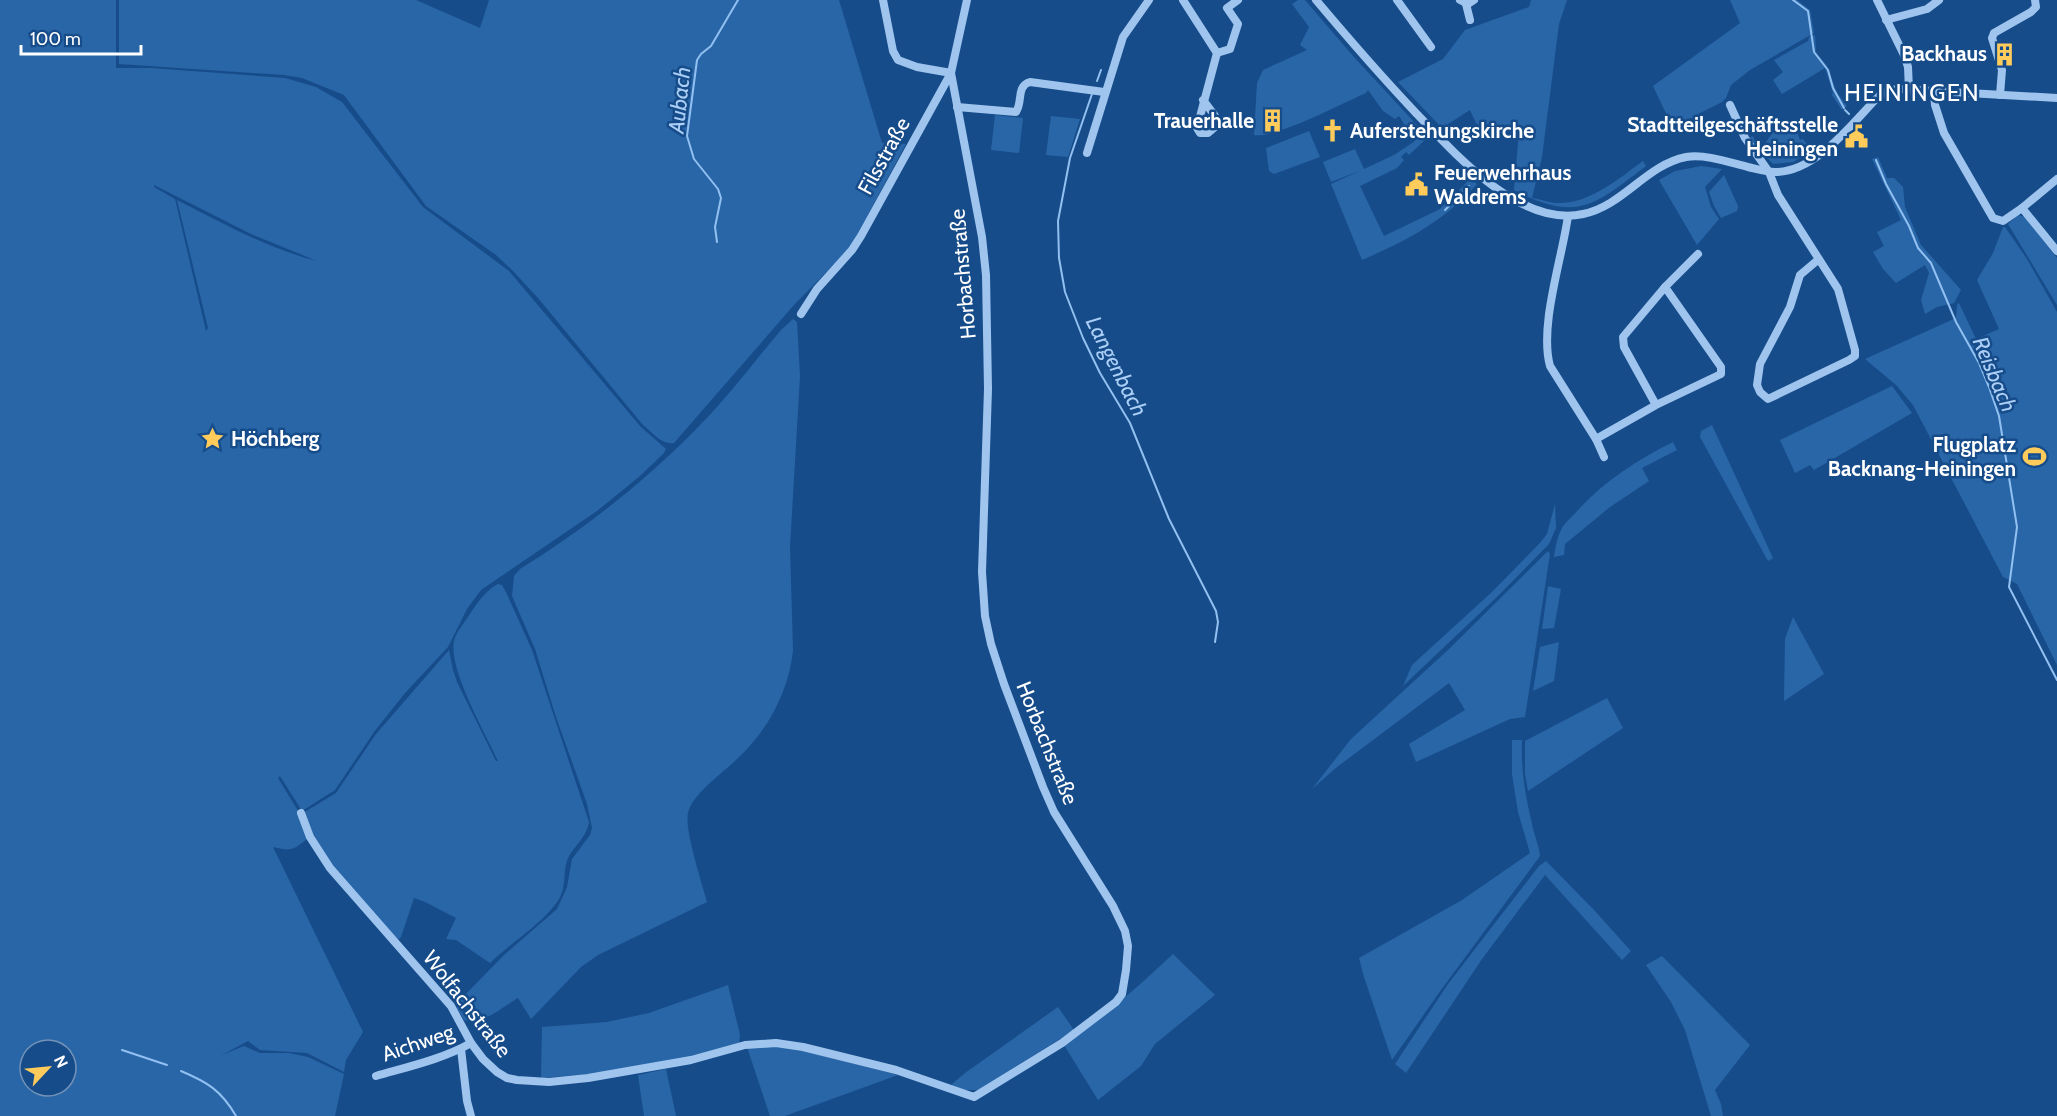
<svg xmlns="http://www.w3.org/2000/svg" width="2057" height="1116" font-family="Cabin,sans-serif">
	<rect width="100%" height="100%" fill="#174c8a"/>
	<g fill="#2966a8" fill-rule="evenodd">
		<path d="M0,0H116V68H151L285,78L316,87L342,102L423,207L509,271L641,427L666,449L664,453L640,476L597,511L481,590L467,609L448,647L405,693L374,732L335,790L302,811L280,776L278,778L300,814L308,838C292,851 292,851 273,847L363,1032L346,1060L344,1072L307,1053L260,1050L248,1041L222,1055L244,1046L260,1053H289L308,1057L344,1074L335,1116H0ZM154,181V185L251,234L317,261C269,249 222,223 177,200L208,328L206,331L175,199L154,187ZM30,1050H66V1086H30Z"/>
		<path d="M119,0H416L480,28L489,0H839L882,143L906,144L850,248L793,306L674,443C661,445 652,432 643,425L538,298L512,270L496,255L426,206L344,95L302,78L284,75L119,64Z"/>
		<path d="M1298,0H1305L1353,56L1428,137L1409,155L1406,152L1401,157L1404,160L1397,168L1360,186L1384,236L1440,209L1470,179L1477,184C1443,222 1408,240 1362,260L1331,184L1362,170L1331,182L1323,162L1355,149L1364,169L1394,155L1415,141L1399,116L1395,119L1383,111L1368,90L1366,93C1343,103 1275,139 1254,135L1257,83L1263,70L1307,50L1300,45L1309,27L1292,4Z"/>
		<path d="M1531,0H1567L1559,24L1542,157L1532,198C1539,199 1548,202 1555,203C1589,205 1618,179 1643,161L1646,166C1595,205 1577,223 1514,190L1519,131L1493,129L1492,137L1476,123L1470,110L1442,128L1398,82L1443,59L1465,30L1529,7Z"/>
		<path d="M1730,0H1797L1810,10L1814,33L1750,70L1731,85L1726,98L1722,102L1698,114L1674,130L1653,86L1740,23Z"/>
		<path d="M1815,35L1816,52L1827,66L1837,93L1847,106L1842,110L1832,95L1833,93L1825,68L1782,94L1773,80L1783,72L1774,60L1808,41L1809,37Z"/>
		<path d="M995,115L1023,118L1019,153L991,150Z"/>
		<path d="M1051,116L1080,119L1068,157L1046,155Z"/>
		<path d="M1794,123L1800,140L1803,139L1812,151L1793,162L1773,164L1749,139L1752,136L1754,138V140L1764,145L1777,126L1785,133Z"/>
		<path d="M1309,131L1320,157L1274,174L1269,171L1266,148Z"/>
		<path d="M1878,157L1887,178H1894L1903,187L1905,207L1921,245L1961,290L1954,303L1937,307L1925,314L1921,300L1929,273L1925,265L1896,283L1883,269L1873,252L1884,246L1877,232L1901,220L1872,159Z"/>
		<path d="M1701,166L1722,169L1705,187L1711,207L1719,219L1697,245L1659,180L1675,171Z"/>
		<path d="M1724,175L1738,206L1737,211L1721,218L1714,206L1709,192Z"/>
		<path d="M2018,215L2025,217L2057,258V305L2008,224Z"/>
		<path d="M2003,227H2005L2027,259L2057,312V665L2017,584L2003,577L1913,405L1896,385L1865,359L1956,318L1957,305L1959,303L1976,339L1999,329L1977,280L1993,253Z"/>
		<path d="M793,319L797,322L800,376L790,547L793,651C788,693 768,730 737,759C723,773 692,794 688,813C684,829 702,883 707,902L598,955L581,967L531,1019L518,998C502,1007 484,1025 464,1020L457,1008L460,1000L504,955L557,909L567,887L572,859L590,835L592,828L587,804L556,717L535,649L512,596L514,576L520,569C585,529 647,480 700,425C729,396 754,362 781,330Z"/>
		<path d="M1892,386L1912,413L1814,470L1810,465L1795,473L1780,440Z"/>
		<path d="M1712,425L1773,558L1768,561L1700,437L1701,431Z"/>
		<path d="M1673,442L1677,450L1642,468L1649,481L1610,507L1565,544L1564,555L1554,557C1555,548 1557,538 1561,530C1565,522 1573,516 1579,509C1606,480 1637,460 1673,442Z"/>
		<path d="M1555,504L1556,528L1549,544L1498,596L1403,686L1412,665L1492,592L1539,544L1547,534Z"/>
		<path d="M1548,551L1550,554L1525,717L1510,719L1416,762L1409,744L1465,710L1449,683L1337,767L1312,789L1351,739L1449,649Z"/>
		<path d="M498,584L502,585L506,592L532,650L589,822C587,837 574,846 568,858C563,870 566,883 561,895C551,918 509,944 490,963L456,940L446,939L456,918L425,902L414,898L401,937L398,940L331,867L311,836L303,813L336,793L376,734L449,650L453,670L457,682L496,761H498C486,734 448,669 454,641C456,632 465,622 470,614C477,603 486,590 498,584Z"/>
		<path d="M1548,586L1561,589L1554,628L1542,629Z"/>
		<path d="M1793,617L1824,674L1784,701L1785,639Z"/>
		<path d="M1559,642L1554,681L1533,691L1540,647Z"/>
		<path d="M1607,698L1623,728L1528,791L1525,774V741Z"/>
		<path d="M1512,740H1522C1521,772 1525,793 1532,824C1534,835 1539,845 1540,856L1441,990L1392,1060L1364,977L1359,958L1462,900L1530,853L1518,812L1512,774Z"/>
		<path d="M1546,861L1595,911L1631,951L1622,960L1545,875L1482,959L1406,1073L1395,1064L1448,984L1539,866Z"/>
		<path d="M1173,954L1215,995L1155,1044L1141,1066L1098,1100L1064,1045C1103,1017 1138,987 1173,954Z"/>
		<path d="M1662,956L1750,1045L1715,1090L1721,1104L1723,1116H1711L1685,1030L1671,1002L1646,965Z"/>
		<path d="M728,985L740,1035L739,1043L699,1055L602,1073L541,1078L542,1027L607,1022L649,1013Z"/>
		<path d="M1058,1007L1074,1030L979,1090H964L951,1085L965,1073Z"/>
		<path d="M747,1047H789L898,1075L785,1116H770Z"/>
		<path d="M666,1069L676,1116H644L638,1075Z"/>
	</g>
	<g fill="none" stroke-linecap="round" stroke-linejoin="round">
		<g stroke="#91c0f1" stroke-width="2">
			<path d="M1793,0L1808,11L1814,52L1828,70L1833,88L1844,108"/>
			<path d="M1097,81L1101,70"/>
			<path d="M1092,94L1070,158L1058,221L1059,258L1065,292L1083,338L1100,373L1130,423L1169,519L1216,611L1218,622L1215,642"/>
			<path d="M1845,110L1849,114"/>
			<path d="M1876,160L1886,184L1909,226L1918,248L1931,263L1956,322L1979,363L1989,387L1999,416L2017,527L2009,587L2057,680"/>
			<path d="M1445,210L1469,186"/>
			<path d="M717,242L715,227L721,198L718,189L694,159L687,136L697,60L701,54L711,46L738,0"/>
			<path d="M122,1050L167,1065"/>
			<path d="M181,1071C207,1082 221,1090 236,1116"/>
		</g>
		<g stroke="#9fc5ee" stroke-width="8">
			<path d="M883,0L893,51L898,60L917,67L951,73"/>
			<path d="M1183,0L1217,53L1197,128L1200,133H1208L1215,127V116L1203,100"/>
			<path d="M1316,0C1348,38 1381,76 1415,112C1454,153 1520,228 1583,214C1623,206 1646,165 1686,157C1706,154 1728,162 1748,167C1757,169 1766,172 1775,172C1817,172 1852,123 1879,96L1888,91L1898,89L2057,98"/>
			<path d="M1397,0L1431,47"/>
			<path d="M1460,0L1468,4L1474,0"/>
			<path d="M1877,0L1904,55L1908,67L1909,90"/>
			<path d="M1466,4L1470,20"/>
			<path d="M1886,20L1927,9L1939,0"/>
			<path d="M1217,53L1230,49L1238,24L1227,8L1238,0"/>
			<path d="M1934,92L1935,105L1944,133L1993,218L2003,221L2022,208L2057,179"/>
			<path d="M2000,95L2002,70L1992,38L1994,33L2031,12L2036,7L2035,0"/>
			<path d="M1730,105L1745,138L1769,172L1778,195L1838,289L1855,350V356L1849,360L1768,399L1760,392L1757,385L1760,364L1790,307L1800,275L1819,259"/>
			<path d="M957,107L1016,112C1023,102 1016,86 1030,82L1104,92"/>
			<path d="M1087,153L1123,37L1149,0"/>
			<path d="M2022,208L2057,251"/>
			<path d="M1568,216C1562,259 1539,326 1550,366L1596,439L1604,457"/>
			<path d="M1665,287L1698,254"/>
			<path d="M801,314L817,289L852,250L861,236L951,73L967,0"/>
			<path d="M1596,439L1656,405L1721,374V367L1665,287L1623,337L1624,347L1656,405"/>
			<path d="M301,813L310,837L330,868L451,1006L471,1043L483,1059L497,1072L507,1078L517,1080L549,1082L588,1078L691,1060L745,1045L776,1043L803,1047L896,1070L974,1097L1062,1043L1116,1002L1122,994L1126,970L1128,946L1125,931L1113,906L1054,812L1043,787L1004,684L991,644L985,616L982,572L988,389L986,275L982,237L951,73"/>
			<path d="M461,1049L467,1101L471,1116"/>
			<path d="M376,1076C407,1067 443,1059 471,1043"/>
		</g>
	</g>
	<defs>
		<symbol id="building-bare" viewBox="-9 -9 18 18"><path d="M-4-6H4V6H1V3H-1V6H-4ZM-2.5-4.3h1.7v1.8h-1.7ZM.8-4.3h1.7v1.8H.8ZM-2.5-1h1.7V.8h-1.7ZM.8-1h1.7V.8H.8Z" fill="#ffcc5c" stroke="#174c8a" stroke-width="2.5" paint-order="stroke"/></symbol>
		<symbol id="church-bare" viewBox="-9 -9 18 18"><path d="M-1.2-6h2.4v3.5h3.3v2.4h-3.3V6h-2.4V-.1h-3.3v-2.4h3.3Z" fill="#ffcc5c" stroke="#174c8a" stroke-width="2.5" paint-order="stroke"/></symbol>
		<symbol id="civic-bare" viewBox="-9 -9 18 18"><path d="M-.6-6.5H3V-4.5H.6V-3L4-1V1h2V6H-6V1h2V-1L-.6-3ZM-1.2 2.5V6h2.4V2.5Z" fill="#ffcc5c" stroke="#174c8a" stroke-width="2.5" paint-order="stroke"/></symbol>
		<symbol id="sight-bare" viewBox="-9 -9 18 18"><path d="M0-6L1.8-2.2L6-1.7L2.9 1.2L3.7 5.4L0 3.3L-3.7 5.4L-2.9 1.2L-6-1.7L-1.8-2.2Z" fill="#ffcc5c" stroke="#174c8a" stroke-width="2.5" paint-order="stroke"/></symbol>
		<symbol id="stadium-bare" viewBox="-9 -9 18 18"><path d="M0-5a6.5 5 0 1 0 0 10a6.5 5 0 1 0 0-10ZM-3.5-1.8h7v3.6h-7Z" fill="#ffcc5c" stroke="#174c8a" stroke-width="2.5" paint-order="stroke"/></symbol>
	</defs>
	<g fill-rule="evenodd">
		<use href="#building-bare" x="1988" y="38" width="33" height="33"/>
		<use href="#building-bare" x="1256" y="104" width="33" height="33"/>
		<use href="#church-bare" x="1316" y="114" width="33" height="33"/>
		<use href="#civic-bare" x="1840" y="120" width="33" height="33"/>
		<use href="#civic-bare" x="1400" y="168" width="33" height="33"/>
		<use href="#sight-bare" x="196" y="422" width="33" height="33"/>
		<use href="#stadium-bare" x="2018" y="440" width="33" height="33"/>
	</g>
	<g text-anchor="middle" stroke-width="5" stroke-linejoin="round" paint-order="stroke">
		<g font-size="21" font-weight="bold" fill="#fff" stroke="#174c8a" text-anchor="end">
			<text x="1987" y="61">Backhaus</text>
			<text x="1254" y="128">Trauerhalle</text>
			<text x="1838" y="132">Stadtteilgeschäftsstelle<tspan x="1838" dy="24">Heiningen</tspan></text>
			<text x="1350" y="138" text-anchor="start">Auferstehungskirche</text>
			<text x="1434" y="180" text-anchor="start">Feuerwehrhaus<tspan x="1434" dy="24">Waldrems</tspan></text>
			<text x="231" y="446" text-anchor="start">Höchberg</text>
			<text x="2016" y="452">Flugplatz<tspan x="2016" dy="24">Backnang-Heiningen</tspan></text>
		</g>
		<g font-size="21" fill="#fff" stroke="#174c8a">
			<text transform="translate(884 156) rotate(-61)" y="7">Filsstraße</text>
			<text transform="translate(963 274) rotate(-95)" y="7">Horbachstraße</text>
			<text transform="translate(1047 743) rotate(68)" y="7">Horbachstraße</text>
			<text transform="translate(467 1004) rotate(52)" y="7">Wolfachstraße</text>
			<text transform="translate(418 1043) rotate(-19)" y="7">Aichweg</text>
		</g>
		<g font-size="22" font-style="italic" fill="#abcff6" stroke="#174c8a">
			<text transform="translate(679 100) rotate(-84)" y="8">Aubach</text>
			<text transform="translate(1117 366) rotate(63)" y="8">Langenbach</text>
			<text transform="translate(1995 374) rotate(67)" y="8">Reisbach</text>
		</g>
		<g font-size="24" letter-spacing="1.5" fill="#fff" stroke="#174c8a">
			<text x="1912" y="101">HEININGEN</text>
		</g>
	</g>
	<g transform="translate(48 1068) rotate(64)"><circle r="28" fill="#174c8a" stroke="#7494b9" stroke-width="1.5"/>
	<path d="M0-4.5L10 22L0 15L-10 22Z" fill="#ffcc5c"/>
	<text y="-9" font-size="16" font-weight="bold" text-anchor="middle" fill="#ffffff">N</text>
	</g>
	<path d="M21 45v9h120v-9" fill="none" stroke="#ffffff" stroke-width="3"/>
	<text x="30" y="45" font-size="18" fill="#ffffff" stroke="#174c8a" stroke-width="4.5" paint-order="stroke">100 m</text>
</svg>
